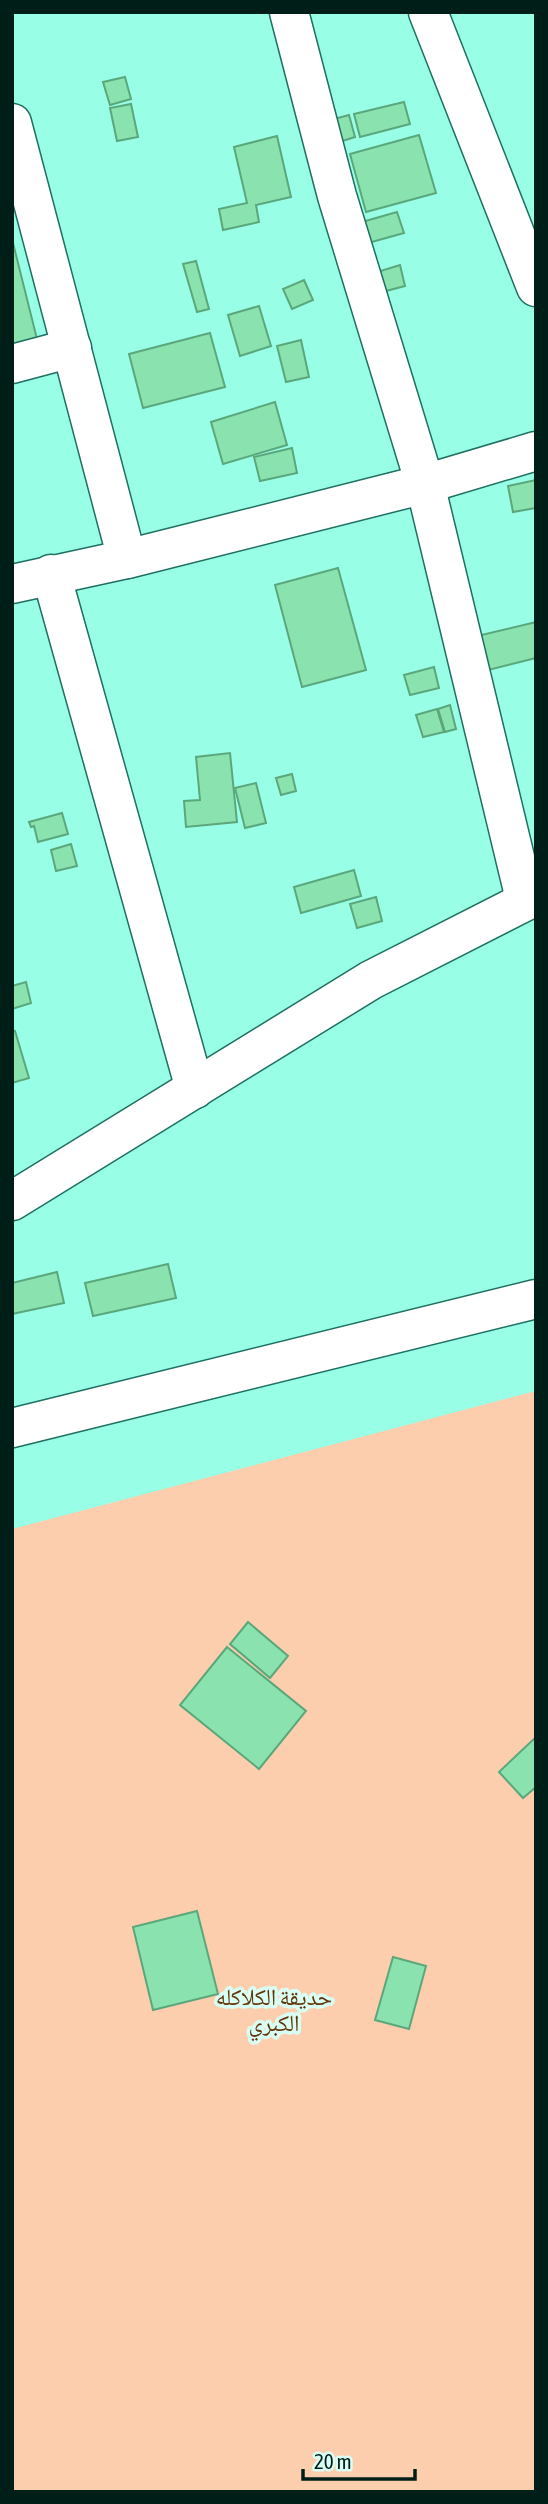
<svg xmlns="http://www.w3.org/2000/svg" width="548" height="2504" font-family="'Asap Condensed','Noto Naskh Arabic',sans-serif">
	<rect width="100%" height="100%" fill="#99fee6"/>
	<path fill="#fdcead" d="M536,1391V2492H12V1529Z"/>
	<g fill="#8ae3af" stroke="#5ba77c" stroke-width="2">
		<path d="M125,77L131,99L110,105L103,82Z"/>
		<path d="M404,102L410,124L360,137L354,114Z"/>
		<path d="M131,104L138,137L117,141L110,108Z"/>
		<path d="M349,115L355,137L333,144L327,121Z"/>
		<path d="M419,135L436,193L366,212L350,154Z"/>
		<path d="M277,136L291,197L256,205L259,222L223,230L219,209L247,203L234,147Z"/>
		<path d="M397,212L404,233L368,243L362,222Z"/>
		<path d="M12,239L38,343L12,350Z"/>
		<path d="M196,261L209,309L197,312L183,264Z"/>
		<path d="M400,265L405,286L386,291L377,272Z"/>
		<path d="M304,280L313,300L292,309L283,289Z"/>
		<path d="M259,306L271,346L240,356L228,315Z"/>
		<path d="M210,333L225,387L143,408L129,354Z"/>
		<path d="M301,340L309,377L286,382L277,346Z"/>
		<path d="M275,402L287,445L223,464L211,422Z"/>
		<path d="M292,448L297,473L260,481L254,457Z"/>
		<path d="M536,480V508L513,512L508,486Z"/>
		<path d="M338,568L366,670L302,687L275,585Z"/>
		<path d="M536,622V658L476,673L469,638Z"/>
		<path d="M434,667L439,688L410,695L404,675Z"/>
		<path d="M450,705L456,729L445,732L438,709Z"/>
		<path d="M437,709L444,732L423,737L416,715Z"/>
		<path d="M230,753L237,822L186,827L184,801L200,800L196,757Z"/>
		<path d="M292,774L296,791L281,795L276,778Z"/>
		<path d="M256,783L266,823L245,828L235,788Z"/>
		<path d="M62,813L68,834L38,842L34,826L31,827L29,822Z"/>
		<path d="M71,844L77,866L56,871L51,850Z"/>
		<path d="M354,870L361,896L301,913L294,887Z"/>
		<path d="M376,897L382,921L357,928L350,904Z"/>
		<path d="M26,982L31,1003L12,1009V986Z"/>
		<path d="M15,1031L29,1078L12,1083V1032Z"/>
		<path d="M168,1264L176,1298L93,1316L85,1283Z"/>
		<path d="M57,1272L64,1303L12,1314V1283Z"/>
		<path d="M248,1622L288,1656L270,1678L230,1644Z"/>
		<path d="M227,1647L306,1711L259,1769L180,1705Z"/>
		<path d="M536,1737V1787L523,1798L499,1772Z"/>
		<path d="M197,1911L218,1994L153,2010L133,1927Z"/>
		<path d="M393,1957L426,1966L409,2029L375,2020Z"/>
	</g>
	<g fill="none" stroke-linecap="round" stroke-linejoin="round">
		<defs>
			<g id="street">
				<path d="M289,12L337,196L425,484L525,899"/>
				<path d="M428,12L536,287"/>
				<path d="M12,123L127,559"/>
				<path d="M12,364L72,348"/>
				<path d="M51,574L195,1089"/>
				<path d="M12,584L127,559L425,484L536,451"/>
				<path d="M12,1201L371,980L536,896"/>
				<path d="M12,1428L536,1299"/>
			</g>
		</defs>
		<use href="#street" stroke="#1e7060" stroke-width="41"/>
		<use href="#street" stroke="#fff" stroke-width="38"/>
	</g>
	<g text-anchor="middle" stroke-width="7" stroke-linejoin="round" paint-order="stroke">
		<g font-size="23" fill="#633407" stroke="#d9fef4">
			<text x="274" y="2005">حديقة الكلاكله<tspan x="274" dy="26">الكبري</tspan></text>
		</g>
	</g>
	<rect width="548" height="2504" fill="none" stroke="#001e18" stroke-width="28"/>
	<path d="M303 2469v10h112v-10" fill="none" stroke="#001e18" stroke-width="3.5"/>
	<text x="314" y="2469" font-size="21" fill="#001e18" stroke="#d9fef4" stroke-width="5" paint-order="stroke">20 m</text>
</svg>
